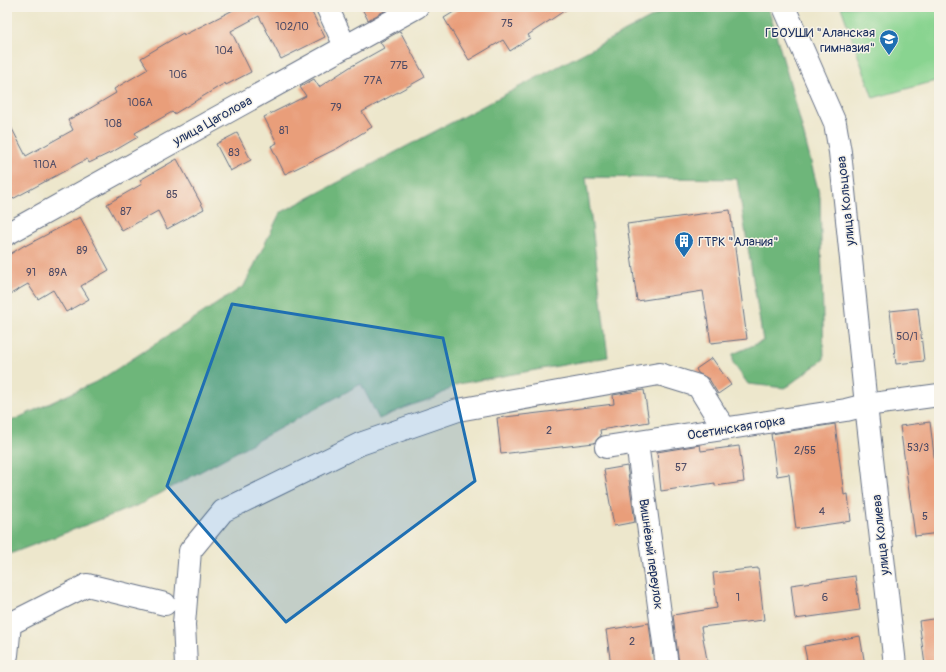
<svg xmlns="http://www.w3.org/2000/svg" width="946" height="672" font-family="Pangolin,sans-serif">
	<rect width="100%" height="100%" fill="#f7f3e8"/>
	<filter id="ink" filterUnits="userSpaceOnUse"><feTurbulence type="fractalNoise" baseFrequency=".025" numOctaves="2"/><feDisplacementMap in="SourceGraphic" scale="8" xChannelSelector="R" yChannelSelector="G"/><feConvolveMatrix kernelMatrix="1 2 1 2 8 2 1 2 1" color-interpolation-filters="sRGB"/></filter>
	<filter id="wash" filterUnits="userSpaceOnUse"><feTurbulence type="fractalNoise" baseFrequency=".012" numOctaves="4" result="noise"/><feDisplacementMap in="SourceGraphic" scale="16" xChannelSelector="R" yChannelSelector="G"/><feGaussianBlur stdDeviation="0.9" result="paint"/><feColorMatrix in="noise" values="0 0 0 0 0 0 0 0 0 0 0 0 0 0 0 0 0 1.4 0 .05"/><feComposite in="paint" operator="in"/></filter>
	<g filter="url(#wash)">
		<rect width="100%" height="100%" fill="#ede7cc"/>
		<path fill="#89d490" stroke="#528277" d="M841,7H939V80L873,98Z"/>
		<path fill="#6eb67a" stroke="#44726c" d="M671,7H768L794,97L820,197L824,359L785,388L748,384L733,363V354L763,341L737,179L586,177L608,357L458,384L434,398L409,406L379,419L361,384L141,504L7,555V423L100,380L244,286L280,213Z"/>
		<g id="blocks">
			<g fill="#e99e7a">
				<path d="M239,7H309L325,37L281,59L259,16L231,31L251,72L226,85L225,83L174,114L172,112L135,133L138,137L114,151L89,163L87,159L7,202V119L26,156L73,130L68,120L89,109L116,93L114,89L148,69L141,58L183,33L184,35Z"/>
				<path d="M361,7H388V9L368,20Z"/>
				<path d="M462,7H570L528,35L530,38L510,51L503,40L469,60L444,18Z"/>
				<path d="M400,31L425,77L362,112L372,127L338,148L285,174L271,146L277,143L264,117L306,96L300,87L314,79L319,87L350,67L384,48L380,42Z"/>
				<path d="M237,133L251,160L230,171L216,144Z"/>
				<path d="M177,159L204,209L167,229L158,211L122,231L107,204L142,184L140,180Z"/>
				<path d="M730,210L747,339L711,343L703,291L637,301L627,224Z"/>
				<path d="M80,217L109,270L81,286L89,299L66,312L53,290L38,299L28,284L7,296V256L25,245V246Z"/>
				<path d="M918,308L924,361L896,364L890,311Z"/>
				<path d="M712,358L731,385L718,394L709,379L698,373L696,369Z"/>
				<path d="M644,390L649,422L600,430L601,436L598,438L594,443L501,454L497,418L614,404L613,395Z"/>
				<path d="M930,422L939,497V533L915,536L900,426Z"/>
				<path d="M835,424L844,495L848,494L851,521L796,529L789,474L777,476L771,434Z"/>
				<path d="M700,445L701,451L739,446L744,482L715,486V483L661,491L657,452Z"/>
				<path d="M627,466L635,522L614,526L604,470Z"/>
				<path d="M758,568L764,620L701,627L708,665H679L673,615L717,608L713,573Z"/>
				<path d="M855,576L860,610L795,619L791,585Z"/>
				<path d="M939,618V665H925L919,621Z"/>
				<path d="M649,623L654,665H611L606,630Z"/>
				<path d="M860,636L865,665H808L804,646Z"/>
			</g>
		</g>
	</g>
	<g filter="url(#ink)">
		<use href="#blocks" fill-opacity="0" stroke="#646f84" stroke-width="1"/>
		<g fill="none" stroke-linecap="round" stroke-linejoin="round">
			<defs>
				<g id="minor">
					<path d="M327,7L345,46"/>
					<path d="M784,7L835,123L840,152L866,405L895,665"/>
					<path d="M7,234L417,7"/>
					<path d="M637,443L667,665"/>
					<path d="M606,447L846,410L866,405L939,395"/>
					<path d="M7,655L10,624L87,585L165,604"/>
					<path d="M186,665L184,624L190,551L223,511L360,444L458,410L659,374L698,386L717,417L725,428"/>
				</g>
			</defs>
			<use href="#minor" stroke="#646f84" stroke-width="24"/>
			<use href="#minor" stroke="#fff" stroke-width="22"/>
		</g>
	</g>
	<path fill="#1f6fb2" fill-opacity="0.2" stroke="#1f6fb2" stroke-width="3" stroke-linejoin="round" d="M232,304L443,338L475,481L286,622L167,486Z"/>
	<defs>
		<symbol id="school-pin" viewBox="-11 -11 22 30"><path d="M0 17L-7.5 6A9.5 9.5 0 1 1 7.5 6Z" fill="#1f6fb2" stroke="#f7f3e8"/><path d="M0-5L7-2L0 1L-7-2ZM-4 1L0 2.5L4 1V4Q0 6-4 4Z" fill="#fff"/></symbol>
		<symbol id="building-pin" viewBox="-11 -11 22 30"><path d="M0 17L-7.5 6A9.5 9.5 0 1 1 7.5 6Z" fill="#1f6fb2" stroke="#f7f3e8"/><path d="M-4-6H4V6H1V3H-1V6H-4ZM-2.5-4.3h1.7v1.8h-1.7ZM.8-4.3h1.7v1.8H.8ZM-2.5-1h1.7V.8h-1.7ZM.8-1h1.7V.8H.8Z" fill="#fff"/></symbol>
	</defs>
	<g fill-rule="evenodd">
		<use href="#school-pin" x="878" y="28" width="22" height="30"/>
		<use href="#building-pin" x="673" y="230" width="22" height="30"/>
	</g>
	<g text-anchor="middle" stroke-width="3" stroke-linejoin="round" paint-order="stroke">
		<g font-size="11" fill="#4e4b65">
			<text x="507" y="27">75</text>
			<text x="292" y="30">102/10</text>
			<text x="224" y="54">104</text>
			<text x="399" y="69">77Б</text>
			<text x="178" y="78">106</text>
			<text x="373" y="84">77А</text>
			<text x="140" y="106">106А</text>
			<text x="336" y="111">79</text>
			<text x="113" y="127">108</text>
			<text x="284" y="134">81</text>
			<text x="234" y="156">83</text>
			<text x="45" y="168">110А</text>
			<text x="172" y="198">85</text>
			<text x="126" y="215">87</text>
			<text x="82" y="254">89</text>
			<text x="31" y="276">91</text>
			<text x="58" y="276">89А</text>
			<text x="907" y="340">50/1</text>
			<text x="549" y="434">2</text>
			<text x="918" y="451">53/3</text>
			<text x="805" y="454">2/55</text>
			<text x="681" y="471">57</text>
			<text x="822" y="515">4</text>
			<text x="925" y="520">5</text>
			<text x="738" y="601">1</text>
			<text x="825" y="601">6</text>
			<text x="632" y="645">2</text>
		</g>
		<g font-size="13" fill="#1b2f5e" stroke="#f7f3e8" text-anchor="end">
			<text x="875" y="37">ГБОУШИ "Аланская<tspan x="875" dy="15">гимназия"</tspan></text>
			<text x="698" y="246" text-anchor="start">ГТРК "Алания"</text>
		</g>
		<g font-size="13" fill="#1b2f5e" stroke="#f7f3e8">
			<text transform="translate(212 120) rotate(-29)" y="5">улица Цаголова</text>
			<text transform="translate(845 201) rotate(-96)" y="5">улица Кольцова</text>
			<text transform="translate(736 427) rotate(-9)" y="5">Осетинская горка</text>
			<text transform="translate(880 535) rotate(-96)" y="5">улица Колиева</text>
			<text transform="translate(652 554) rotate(82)" y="5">Вишнёвый переулок</text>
		</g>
	</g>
	<rect width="946" height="672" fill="none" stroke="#f7f3e8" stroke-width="24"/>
</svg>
